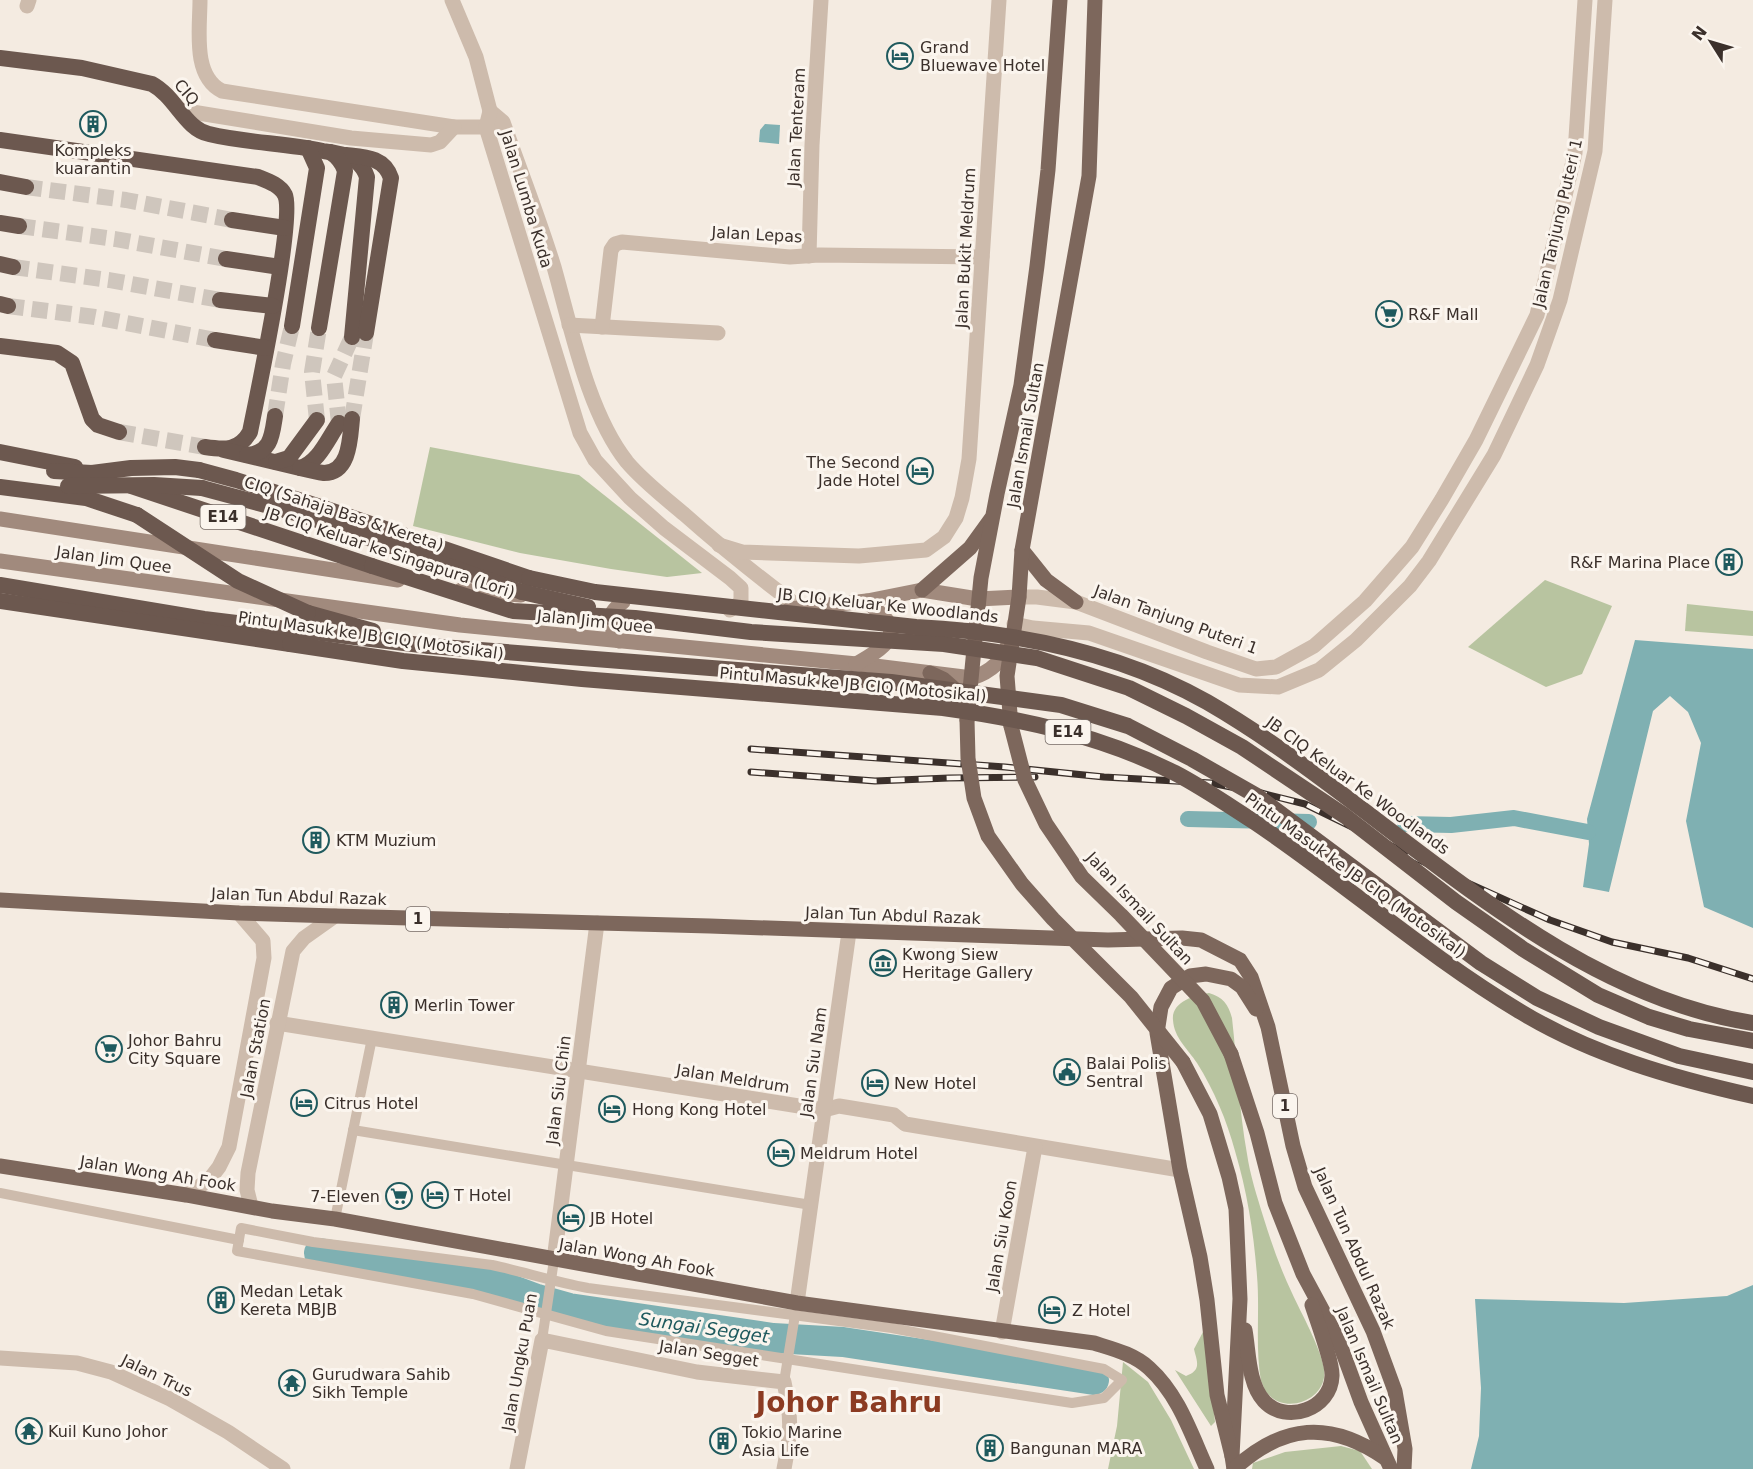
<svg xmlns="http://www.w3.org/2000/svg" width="1753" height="1469" font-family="'DejaVu Sans',sans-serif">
	<rect width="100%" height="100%" fill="#f4ebe1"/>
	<g fill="#b8c4a0">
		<path d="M430,447L579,475L702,573L667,577L611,569L520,553L413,526Z"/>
		<path d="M1545,580L1612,606L1582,674L1546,687L1468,647Z"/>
		<path d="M1687,604L1753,611V636L1685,631Z"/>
		<path d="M1209,993C1223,997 1228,1004 1232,1018C1237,1063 1239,1109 1247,1154C1250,1175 1257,1196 1263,1216C1271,1242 1280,1268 1292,1293C1302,1315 1319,1344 1324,1368C1329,1399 1286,1416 1267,1393C1264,1390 1263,1384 1261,1381C1255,1348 1260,1310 1257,1276C1254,1234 1247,1191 1235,1151C1227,1121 1214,1090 1197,1063C1188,1049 1174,1038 1173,1020C1171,1002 1195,995 1209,993Z"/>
		<path d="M1203,1332H1205L1215,1422L1211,1426L1175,1370L1186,1376C1202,1370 1197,1362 1194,1349Z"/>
		<path d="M1123,1362L1148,1382L1171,1420L1194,1469H1108L1117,1426Z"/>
		<path d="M1341,1446L1360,1451L1372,1469H1252L1253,1463L1285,1452Z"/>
	</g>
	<g fill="#7fb0b2">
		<path d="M765,124L780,125L779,144L759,142L760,130Z"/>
		<path d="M1635,640L1753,649V928L1704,907L1686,821L1701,743L1688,712L1670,696L1653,711L1609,892L1583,887L1589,844L1587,819Z"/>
		<path d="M1753,1285V1469H1471L1479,1436L1481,1388L1475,1299L1624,1303L1727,1296Z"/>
	</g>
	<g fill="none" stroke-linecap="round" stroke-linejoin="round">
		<g stroke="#7fb0b2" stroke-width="16">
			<path d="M1188,819L1309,822"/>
			<path d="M1405,824L1451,825L1514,818L1588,832"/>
		</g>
		<path stroke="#7fb0b2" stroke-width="30" d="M319,1253L436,1270L483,1279L537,1299L569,1308L773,1338L843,1342L1094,1380"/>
		<g stroke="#cfc6bd" stroke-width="16" stroke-dasharray="16 8" stroke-linecap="butt">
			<path d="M26,187L126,200L232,220"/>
			<path d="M19,226L115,239L226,259"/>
			<path d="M13,267L109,280L220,300"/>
			<path d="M8,306L95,317L215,340"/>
			<path d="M275,416L283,364L292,326"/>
			<path d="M352,419L366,333"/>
			<path d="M317,420L312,372L319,328"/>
			<path d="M339,423L334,376L352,337"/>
			<path d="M119,432L205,447"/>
		</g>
		<g stroke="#cdbbac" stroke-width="10">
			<path d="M353,1130L811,1205"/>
			<path d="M0,1193L239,1240"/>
			<path d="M335,1219L372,1038"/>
			<path d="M241,1228L313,1242L492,1265C524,1272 555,1282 588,1288L892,1328L1104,1369L1122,1380L1104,1398L1072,1403L606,1331L473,1294L237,1251Z"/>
			<path d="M542,1340L554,1260"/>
			<path d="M784,1382L795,1315"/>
		</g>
		<g stroke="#cdbbac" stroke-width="15">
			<path d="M200,0C200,29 192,76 222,91L454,127H486L494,124"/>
			<path d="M452,0L476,57L490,111"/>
			<path d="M27,6L29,0"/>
			<path d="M180,110L351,138L431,145L440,142L454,127"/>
			<path d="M490,111L503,122C520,170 539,218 554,267C571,327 588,413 627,462C643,481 665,498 684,514C721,547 760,578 800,608"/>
			<path d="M490,111L486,127L580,433L595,460L630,498L664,528L730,578L741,588V602L730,610"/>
			<path d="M809,256L812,145L821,0"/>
			<path d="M569,325L718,333"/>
			<path d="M602,327L611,250L615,244L622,242L790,257L819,255L982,257"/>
			<path d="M719,545L742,552L859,556L926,550L944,537L956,518L962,498L969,459L999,0"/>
			<path d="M1019,597H1037L1076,602L1207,652L1256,669L1276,667L1314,646L1365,601L1412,547L1442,499L1476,440L1537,315L1575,153L1585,0"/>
			<path d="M1014,624L1033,628L1089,633L1239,685L1278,687L1319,670L1356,640L1410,586L1429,561L1494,455L1537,365L1560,300L1595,151L1605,0"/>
			<path d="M277,1023L824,1110L839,1106L894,1115L905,1124L1180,1170"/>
			<path d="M186,1195L209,1180L219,1167L229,1147L264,958L263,941L239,913"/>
			<path d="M251,1206L247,1190L248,1173L293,951L304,938L335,916"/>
			<path d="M554,1260L597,923"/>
			<path d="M797,1303L849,932"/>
			<path d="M1002,1332L1035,1147"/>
			<path d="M517,1469L542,1340L697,1372L784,1382C792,1419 791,1432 784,1469"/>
		</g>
		<path stroke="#cdbbac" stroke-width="15" d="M0,1358L77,1363L111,1372L170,1399L228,1432L283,1469"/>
		<g stroke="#a18a7d" stroke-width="15">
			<path d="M0,519L398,580"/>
			<path d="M0,561L460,625L867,665L972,678C990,672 1003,662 1008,644"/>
			<path d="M461,590L521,595"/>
			<path d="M790,609L867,601L922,590L978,599L1019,597"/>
			<path d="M619,641C608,624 605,615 623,602"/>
			<path d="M856,664C868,657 901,641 888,622C883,614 873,608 867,601"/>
		</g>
		<g stroke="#7d675c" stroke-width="15">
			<path d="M1022,550L1046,580L1076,602"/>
			<path d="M922,590L970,548L991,519"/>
			<path d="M930,673L943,679L959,693"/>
			<path d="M967,720L981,578L997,494L1021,385L1037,266L1048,170L1060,0"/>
			<path d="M1011,726L1007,676L1019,597L1022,550L1089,176L1095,0"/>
			<path d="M0,900L239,913L335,916L710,926L1108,940L1182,938L1201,940L1240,960L1251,977L1268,1027L1293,1146L1305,1187L1373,1331L1395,1391L1405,1449L1404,1469"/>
			<path d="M1231,1054L1257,1133L1275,1203L1303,1274L1338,1339L1361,1402L1391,1469"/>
			<path d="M1183,1062L1210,1114L1229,1177L1236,1209L1240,1299L1232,1456L1234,1469"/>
			<path d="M0,1166L186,1195L272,1211L335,1219L797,1303L1094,1343C1113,1349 1134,1354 1149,1368C1179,1395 1191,1434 1207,1469"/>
			<path d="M1245,1330C1249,1352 1248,1383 1264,1401C1286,1425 1331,1409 1332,1376C1333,1363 1317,1321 1312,1305"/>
			<path d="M1232,1456L1217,1395L1207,1300L1200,1257L1180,1170L1157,1033L1161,1007L1171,988L1190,976L1206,974L1231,979L1242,987L1256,1009"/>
			<path d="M1234,1469C1283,1424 1330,1420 1385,1458"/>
		</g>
		<g stroke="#6c584f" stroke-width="16">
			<path d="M0,58L82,68L152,84C176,97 185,129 209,134C246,143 285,143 323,151C334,153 348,154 357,162C362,166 365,171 367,177L352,337"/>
			<path d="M0,140L258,177C268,181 280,185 285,195C295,216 257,397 250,432C239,451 225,450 205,447"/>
			<path d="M346,155C365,157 384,157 391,178L366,333"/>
			<path d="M0,182L26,187"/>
			<path d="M232,220L285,228"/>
			<path d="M0,223L19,226"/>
			<path d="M226,259L280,267"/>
			<path d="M0,264L13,267"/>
			<path d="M220,300L273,306"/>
			<path d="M0,304L8,306"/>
			<path d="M292,326L317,168L308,148"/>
			<path d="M319,328L345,171C342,162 338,157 330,152"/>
			<path d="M215,340L266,348"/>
			<path d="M0,346L57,353L72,363L92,419L98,425L119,432"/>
			<path d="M224,450L300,468C319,462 327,440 339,423"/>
			<path d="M0,452L75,467"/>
			<path d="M247,455C271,453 272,436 275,416"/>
			<path d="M276,462L289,458L317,420"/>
			<path d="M300,468C308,470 316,472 324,473C350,473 350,438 352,419"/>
			<path d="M199,470L236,480L321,507L529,578"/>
			<path d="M131,486L372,566"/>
			<path d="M0,487L86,498L137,515"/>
			<path d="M202,488L303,515L522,592"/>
			<path d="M0,585L204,619L429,646"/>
			<path d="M0,601L290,644"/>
			<path d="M308,613L373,631"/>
		</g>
		<defs>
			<g id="rail">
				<path d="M751,749L1005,767L1104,777L1211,783L1261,793L1305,804L1461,880L1550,920L1612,942L1688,958L1753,979"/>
				<path d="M751,772L875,781L949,778L1035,777"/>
			</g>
		</defs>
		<use href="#rail" stroke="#3b302b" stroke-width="7"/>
		<use href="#rail" stroke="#fbf5ee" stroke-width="4.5" stroke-dasharray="14" stroke-linecap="butt"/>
		<g stroke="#7d675c" stroke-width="15">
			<path d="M967,720L968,758L974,798L988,836L1022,884L1053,919L1131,997L1183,1062"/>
			<path d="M1011,726L1025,780L1046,824L1082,877L1121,915L1203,1001L1231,1054"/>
		</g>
		<g stroke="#6c584f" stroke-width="16">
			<path d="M54,471L92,473L131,468L175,467L199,470"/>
			<path d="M68,486L154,485L202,488"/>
			<path d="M137,515L238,581L308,613"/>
			<path d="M372,566L513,611L635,618L751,632L944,644L1037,658L1129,688L1186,716L1242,747L1345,816L1456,902L1523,949L1598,995L1649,1017L1689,1029L1753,1041"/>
			<path d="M529,578L595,592L916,627C1015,632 1119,652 1207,702C1384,804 1545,991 1753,1023"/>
			<path d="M522,592L588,607"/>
			<path d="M290,644L403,661L582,679L943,708C1023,719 1102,736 1175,773C1202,787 1228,805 1253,821C1344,882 1427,956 1521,1012C1592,1055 1673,1078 1753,1096"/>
			<path d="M429,646L891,682L1061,705L1128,726L1192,759L1257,796L1481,963L1537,998L1599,1027L1679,1056L1753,1072"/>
		</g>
	</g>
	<defs>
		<symbol id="hotel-ring" viewBox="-11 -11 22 22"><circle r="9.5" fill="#fbf5ee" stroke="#1f5a5e" stroke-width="1.5"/><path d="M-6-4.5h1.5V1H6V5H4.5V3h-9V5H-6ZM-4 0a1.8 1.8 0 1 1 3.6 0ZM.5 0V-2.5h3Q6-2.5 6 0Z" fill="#1f5a5e"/></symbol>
		<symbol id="building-ring" viewBox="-11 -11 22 22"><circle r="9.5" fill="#fbf5ee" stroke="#1f5a5e" stroke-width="1.5"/><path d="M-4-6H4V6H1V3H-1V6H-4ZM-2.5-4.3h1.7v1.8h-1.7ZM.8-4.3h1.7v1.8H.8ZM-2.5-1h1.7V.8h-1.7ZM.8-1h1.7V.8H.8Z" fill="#1f5a5e"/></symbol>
		<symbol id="supermarket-ring" viewBox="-11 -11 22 22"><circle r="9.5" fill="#fbf5ee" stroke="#1f5a5e" stroke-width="1.5"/><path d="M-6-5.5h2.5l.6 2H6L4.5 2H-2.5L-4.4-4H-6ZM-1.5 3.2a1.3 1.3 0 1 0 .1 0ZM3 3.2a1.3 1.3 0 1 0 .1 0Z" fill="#1f5a5e"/></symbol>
		<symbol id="museum-ring" viewBox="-11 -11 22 22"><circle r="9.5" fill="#fbf5ee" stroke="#1f5a5e" stroke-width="1.5"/><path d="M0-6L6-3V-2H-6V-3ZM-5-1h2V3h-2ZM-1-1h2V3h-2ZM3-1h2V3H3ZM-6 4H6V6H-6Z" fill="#1f5a5e"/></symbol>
		<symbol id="civic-ring" viewBox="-11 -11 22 22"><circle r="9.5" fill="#fbf5ee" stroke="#1f5a5e" stroke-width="1.5"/><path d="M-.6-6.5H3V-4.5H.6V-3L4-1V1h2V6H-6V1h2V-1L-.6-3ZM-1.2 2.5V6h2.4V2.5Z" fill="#1f5a5e"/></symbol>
		<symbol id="temple-ring" viewBox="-11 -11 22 22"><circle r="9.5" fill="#fbf5ee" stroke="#1f5a5e" stroke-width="1.5"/><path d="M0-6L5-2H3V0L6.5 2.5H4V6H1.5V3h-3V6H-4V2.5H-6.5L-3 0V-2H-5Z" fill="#1f5a5e"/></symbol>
	</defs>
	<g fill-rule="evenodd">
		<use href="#hotel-ring" x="885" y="41" width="30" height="30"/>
		<use href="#building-ring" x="78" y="109" width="30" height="30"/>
		<use href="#supermarket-ring" x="1374" y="299" width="30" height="30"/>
		<use href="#hotel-ring" x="905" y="456" width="30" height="30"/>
		<use href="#building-ring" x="1714" y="547" width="30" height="30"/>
		<use href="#building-ring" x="301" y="825" width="30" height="30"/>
		<use href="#museum-ring" x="868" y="948" width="30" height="30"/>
		<use href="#building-ring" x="379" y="990" width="30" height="30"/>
		<use href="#supermarket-ring" x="94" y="1034" width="30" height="30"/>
		<use href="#civic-ring" x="1052" y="1057" width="30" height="30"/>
		<use href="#hotel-ring" x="860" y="1068" width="30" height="30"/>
		<use href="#hotel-ring" x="289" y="1088" width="30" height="30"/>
		<use href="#hotel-ring" x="597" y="1094" width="30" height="30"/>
		<use href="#hotel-ring" x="766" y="1138" width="30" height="30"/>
		<use href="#hotel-ring" x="420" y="1180" width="30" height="30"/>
		<use href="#supermarket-ring" x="384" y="1181" width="30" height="30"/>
		<use href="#hotel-ring" x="556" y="1203" width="30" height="30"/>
		<use href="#building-ring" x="206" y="1285" width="30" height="30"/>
		<use href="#hotel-ring" x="1037" y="1295" width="30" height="30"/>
		<use href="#temple-ring" x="277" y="1368" width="30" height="30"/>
		<use href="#temple-ring" x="14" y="1416" width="30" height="30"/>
		<use href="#building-ring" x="708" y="1426" width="30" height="30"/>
		<use href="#building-ring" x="975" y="1433" width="30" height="30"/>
	</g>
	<g text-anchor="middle" stroke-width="6" stroke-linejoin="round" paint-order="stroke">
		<g fill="#fbf5ee" stroke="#756b66" stroke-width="1.5">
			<rect x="200.5" y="505" width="45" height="24" rx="4.5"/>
			<rect x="1045.5" y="720" width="45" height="24" rx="4.5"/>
			<rect x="406" y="907" width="24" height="24" rx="4.5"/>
			<rect x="1273" y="1094" width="24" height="24" rx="4.5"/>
		</g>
		<g font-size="15" font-weight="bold" fill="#3b302b">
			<text x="223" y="522">E14</text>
			<text x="1068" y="737">E14</text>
			<text x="418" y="924">1</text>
			<text x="1285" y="1111">1</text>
		</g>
		<g font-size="16" fill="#3b302b" stroke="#fbf5ee" text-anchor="start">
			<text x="920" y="53">Grand<tspan x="920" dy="18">Bluewave Hotel</tspan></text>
			<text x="93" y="156" text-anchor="middle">Kompleks<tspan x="93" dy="18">kuarantin</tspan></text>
			<text x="1408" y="320">R&amp;F Mall</text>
			<text x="900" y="468" text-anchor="end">The Second<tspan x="900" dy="18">Jade Hotel</tspan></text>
			<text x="1710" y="568" text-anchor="end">R&amp;F Marina Place</text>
			<text x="336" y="846">KTM Muzium</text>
			<text x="902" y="960">Kwong Siew<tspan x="902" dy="18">Heritage Gallery</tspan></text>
			<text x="414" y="1011">Merlin Tower</text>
			<text x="128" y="1046">Johor Bahru<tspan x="128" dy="18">City Square</tspan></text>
			<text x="1086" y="1069">Balai Polis<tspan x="1086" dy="18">Sentral</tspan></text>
			<text x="894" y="1089">New Hotel</text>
			<text x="324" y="1109">Citrus Hotel</text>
			<text x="632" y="1115">Hong Kong Hotel</text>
			<text x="800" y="1159">Meldrum Hotel</text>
			<text x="454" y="1201">T Hotel</text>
			<text x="380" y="1202" text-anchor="end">7-Eleven</text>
			<text x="590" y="1224">JB Hotel</text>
			<text x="240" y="1297">Medan Letak<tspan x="240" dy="18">Kereta MBJB</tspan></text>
			<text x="1072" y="1316">Z Hotel</text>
			<text x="312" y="1380">Gurudwara Sahib<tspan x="312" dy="18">Sikh Temple</tspan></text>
			<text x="48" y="1437">Kuil Kuno Johor</text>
			<text x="742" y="1438">Tokio Marine<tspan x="742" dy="18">Asia Life</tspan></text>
			<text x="1010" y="1454">Bangunan MARA</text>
		</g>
		<g font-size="16" fill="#3b302b" stroke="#fbf5ee">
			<text transform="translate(187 92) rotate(49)" y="6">CIQ</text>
			<text transform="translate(796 127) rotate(-87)" y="6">Jalan Tenteram</text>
			<text transform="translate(527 199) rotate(73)" y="6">Jalan Lumba Kuda</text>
			<text transform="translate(1557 223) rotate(-77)" y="6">Jalan Tanjung Puteri 1</text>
			<text transform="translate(757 234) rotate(3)" y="6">Jalan Lepas</text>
			<text transform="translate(965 248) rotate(-87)" y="6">Jalan Bukit Meldrum</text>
			<text transform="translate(1025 435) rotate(-80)" y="6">Jalan Ismail Sultan</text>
			<text transform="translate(344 513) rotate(18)" y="6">CIQ (Sahaja Bas &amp; Kereta)</text>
			<text transform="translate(390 552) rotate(18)" y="6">JB CIQ Keluar ke Singapura (Lori)</text>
			<text transform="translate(114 559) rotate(8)" y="6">Jalan Jim Quee</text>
			<text transform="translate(888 605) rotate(6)" y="6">JB CIQ Keluar Ke Woodlands</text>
			<text transform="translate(1176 619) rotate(20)" y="6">Jalan Tanjung Puteri 1</text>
			<text transform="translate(595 621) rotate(6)" y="6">Jalan Jim Quee</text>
			<text transform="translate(371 635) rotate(8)" y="6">Pintu Masuk ke JB CIQ (Motosikal)</text>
			<text transform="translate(853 684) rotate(5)" y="6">Pintu Masuk ke JB CIQ (Motosikal)</text>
			<text transform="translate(1358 785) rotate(36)" y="6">JB CIQ Keluar Ke Woodlands</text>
			<text transform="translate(1356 875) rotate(36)" y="6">Pintu Masuk ke JB CIQ (Motosikal)</text>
			<text transform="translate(299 896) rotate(2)" y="6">Jalan Tun Abdul Razak</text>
			<text transform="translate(1140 908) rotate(47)" y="6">Jalan Ismail Sultan</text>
			<text transform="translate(893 915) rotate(2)" y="6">Jalan Tun Abdul Razak</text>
			<text transform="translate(255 1048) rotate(-79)" y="6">Jalan Station</text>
			<text transform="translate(813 1062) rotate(-82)" y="6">Jalan Siu Nam</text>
			<text transform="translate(733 1078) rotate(9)" y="6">Jalan Meldrum</text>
			<text transform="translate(558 1090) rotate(-83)" y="6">Jalan Siu Chin</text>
			<text transform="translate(158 1173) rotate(9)" y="6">Jalan Wong Ah Fook</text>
			<text transform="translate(1001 1236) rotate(-80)" y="6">Jalan Siu Koon</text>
			<text transform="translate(1355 1248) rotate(66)" y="6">Jalan Tun Abdul Razak</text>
			<text transform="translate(637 1257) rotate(10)" y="6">Jalan Wong Ah Fook</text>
			<text transform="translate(709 1353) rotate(9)" y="6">Jalan Segget</text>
			<text transform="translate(519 1362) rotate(-80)" y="6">Jalan Ungku Puan</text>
			<text transform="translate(157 1375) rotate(26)" y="6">Jalan Trus</text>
			<text transform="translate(1370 1375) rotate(67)" y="6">Jalan Ismail Sultan</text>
		</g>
		<g font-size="18" font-style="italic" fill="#1f5a5e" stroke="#fbf5ee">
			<text transform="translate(704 1328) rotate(8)" y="6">Sungai Segget</text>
		</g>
		<g font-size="28" font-weight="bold" fill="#8c3b22" stroke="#fbf5ee">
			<text x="849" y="1412">Johor Bahru</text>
		</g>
	</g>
	<g transform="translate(1711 42) rotate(307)" stroke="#fbf5ee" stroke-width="4.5" paint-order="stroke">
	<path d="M0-4.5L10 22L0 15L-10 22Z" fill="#3b302b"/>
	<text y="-9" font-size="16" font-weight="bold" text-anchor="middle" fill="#3b302b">N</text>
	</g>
</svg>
